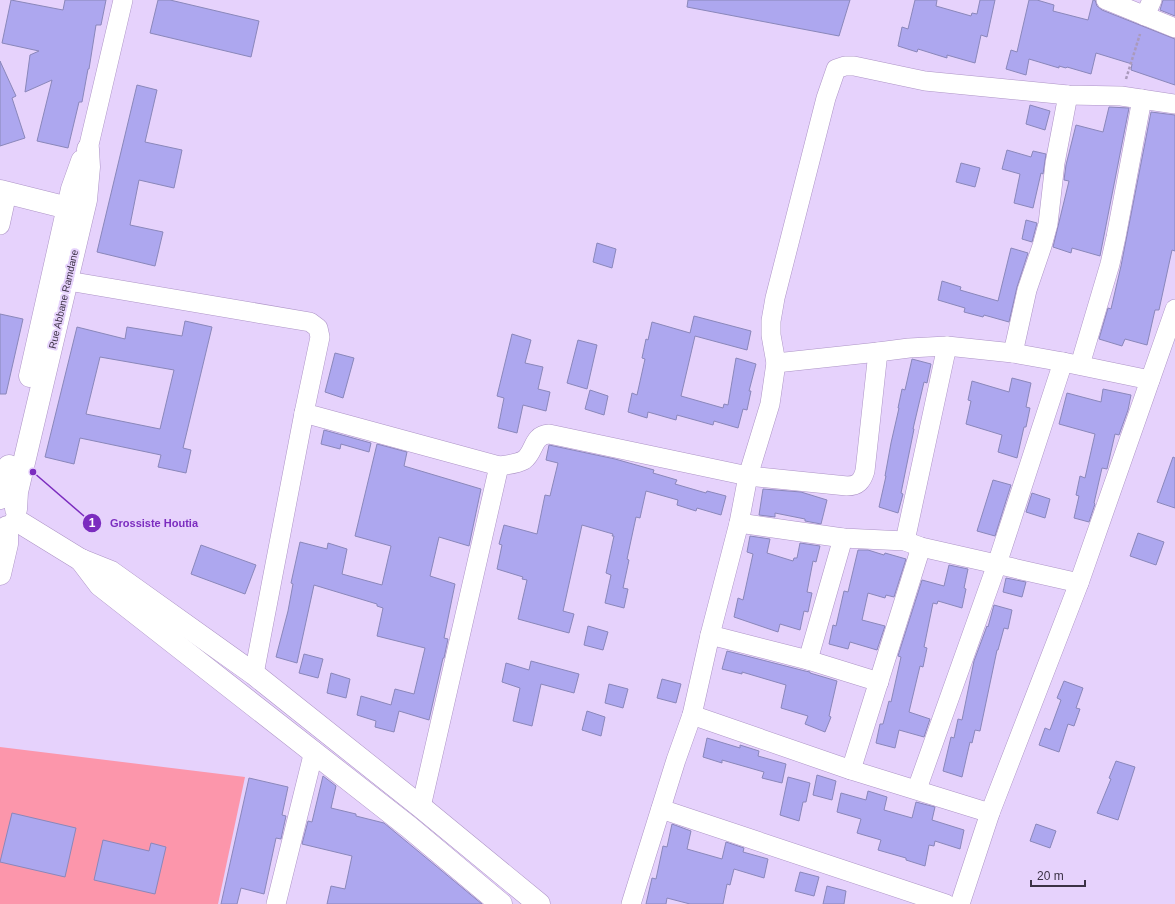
<svg xmlns="http://www.w3.org/2000/svg" width="1175" height="904" font-family="Helvetica,sans-serif">
	<rect width="100%" height="100%" fill="#e6d2fc"/>
	<path fill="#fc96ab" d="M0,747L245,777L218,904H0Z"/>
	<g fill="#ada7ef" stroke="#8a87ba" fill-rule="evenodd">
		<path d="M11,0L63,10L65,0H106L101,25H96L89,69H88L82,102H79L68,148L37,141L52,80L25,92L30,55L39,51L2,43Z"/>
		<path d="M158,0H170L259,21L251,57L150,33Z"/>
		<path d="M688,0H850L839,36L687,7Z"/>
		<path d="M915,0H937L936,6L971,16L972,13L977,14L980,0H995L987,37L981,35L975,63L947,55V58L918,49L917,52L898,46L902,27L908,29Z"/>
		<path d="M1029,0H1037L1054,5L1053,11L1088,20L1093,0H1095L1097,6L1102,10L1175,39V85L1131,70L1132,64L1096,53L1091,74L1067,67L1066,68L1059,66V68L1029,59L1026,75L1006,69L1011,50L1017,52Z"/>
		<path d="M1163,0H1175V16L1160,10Z"/>
		<path d="M0,61L16,96L12,98L25,138L0,146Z"/>
		<path d="M137,85L157,90L145,142L182,150L174,188L139,180L130,225L163,232L155,266L97,252Z"/>
		<path d="M1030,105L1050,111L1045,130L1026,124Z"/>
		<path d="M1109,107L1129,108L1100,256L1072,248L1071,253L1053,247L1069,181L1064,180L1066,165L1076,125L1103,132Z"/>
		<path d="M1151,112L1175,115V251L1172,250L1159,310H1155L1147,345L1125,339L1122,346L1099,339L1108,308L1111,309L1121,266Z"/>
		<path d="M1007,150L1031,157L1033,151L1046,154L1043,174L1041,173L1033,208L1014,203L1020,174L1002,169Z"/>
		<path d="M961,163L980,168L975,187L956,182Z"/>
		<path d="M1026,220L1037,223L1032,242L1022,239Z"/>
		<path d="M597,243L616,249L612,268L593,262Z"/>
		<path d="M1011,248L1028,253L1017,287L1009,322L984,315L983,317L964,312L965,308L938,300L942,281L961,287L960,290L998,301Z"/>
		<path d="M0,314L23,319L6,394H0Z"/>
		<path d="M694,316L751,331L747,350L695,336L681,396L723,408L724,404L728,405L736,358L756,364L749,391H751L747,410L743,409L738,428L714,421L713,425L677,415L676,420L648,412L647,418L628,412L632,393L637,395L645,359L642,358L646,339L648,340L652,322L690,333Z"/>
		<path d="M185,321L212,327L183,448L191,450L186,473L158,467L161,455L80,438L74,464L45,457L77,327L125,339L127,327L182,336ZM100,357L174,370L160,429L86,414Z"/>
		<path d="M512,334L531,340L525,363L543,367L538,389L550,392L546,411L523,405L517,433L498,428L504,398L497,396Z"/>
		<path d="M578,340L597,345L587,389L567,383Z"/>
		<path d="M335,353L354,358L343,398L325,392Z"/>
		<path d="M912,359L931,364L927,383L924,382L913,429H914L901,493L903,494L898,513L879,507L886,476H885L891,443L899,408H898L902,389L905,390Z"/>
		<path d="M1012,378L1031,383L1026,407L1030,408L1026,427H1024L1017,458L998,452L1002,435L966,424L971,401L968,400L972,381L1009,392Z"/>
		<path d="M1103,389L1131,395L1128,410L1119,435L1115,434L1107,469L1102,468L1094,503L1095,504L1089,522L1074,518L1079,496L1076,495L1080,476L1085,478L1095,434L1059,424L1067,393L1101,402Z"/>
		<path d="M590,390L608,396L604,415L585,409Z"/>
		<path d="M324,430L371,443L369,452L341,444L340,449L321,444Z"/>
		<path d="M377,444L407,452L404,466L481,489L469,546L439,537L430,576L455,584L444,638L448,639L444,658H443L429,720L399,711L394,732L375,727L376,721L357,715L361,696L391,705L395,689L414,694L425,648L377,636L383,608L377,606V604L314,585L297,663L276,657L288,611L293,584L291,583L300,542L327,549L328,543L347,549L342,574L382,585L391,546L355,536Z"/>
		<path d="M549,445L615,459L654,470L653,473L677,480L675,484L706,493L707,491L726,496L721,515L697,508L696,511L677,505L678,500L646,491L640,518L636,517L627,559L629,560L623,588L628,589L624,608L605,603L611,575L606,573L614,536H612L613,534L582,525L563,611L574,614L569,633L518,619L527,580L522,579L523,577L497,569L502,545L499,544L504,525L537,534L545,495L550,496L558,463L546,460Z"/>
		<path d="M1173,457L1175,458V508L1157,502Z"/>
		<path d="M993,480L1011,485L995,536L977,531Z"/>
		<path d="M763,489L801,492L827,500L821,524L805,521V519L775,513V517L759,515Z"/>
		<path d="M1032,493L1050,499L1045,518L1026,512Z"/>
		<path d="M1138,533L1164,542L1156,565L1130,556Z"/>
		<path d="M750,536L770,539L767,553L793,561L794,558H797L800,543L820,546L816,562L813,561L807,592L812,593L808,612L804,611L800,630L780,624L778,632L734,617L738,598L743,600L753,554L747,552Z"/>
		<path d="M201,545L256,565L245,594L191,574Z"/>
		<path d="M858,550H868L884,555L885,553L906,559L894,597L886,595L885,598L868,593L862,620L885,626L877,650L850,642L848,649L829,644L833,625L836,626L844,591L848,592Z"/>
		<path d="M949,565L968,569L964,588L966,589L962,608L938,601L937,604L933,603L924,647L927,648L923,667L920,666L909,712L930,719L924,737L899,730L895,748L876,743L880,724H883L889,701L891,702L901,657L898,656L922,580L944,586Z"/>
		<path d="M1006,578L1026,582L1022,597L1003,592Z"/>
		<path d="M994,605L1012,610L1008,629L1004,628L998,650H997L980,731L975,730L972,743L970,742L962,777L943,771L951,737L954,738L958,719L962,720L974,661L987,626L988,627Z"/>
		<path d="M588,626L608,632L603,650L584,645Z"/>
		<path d="M727,651L805,671L810,672V673L837,681L829,716L831,717L825,732L805,724L808,716L781,708L786,685L742,672V674L722,669Z"/>
		<path d="M304,654L323,659L318,678L299,673Z"/>
		<path d="M531,661L579,674L574,693L541,684L532,726L513,721L520,688L502,682L506,663L529,670Z"/>
		<path d="M331,673L350,679L346,698L327,693Z"/>
		<path d="M662,679L681,684L676,703L657,698Z"/>
		<path d="M1064,681L1083,688L1076,708L1080,709L1074,726L1068,724L1059,752L1039,745L1045,728L1050,730L1061,700L1057,698Z"/>
		<path d="M609,684L628,689L623,708L605,703Z"/>
		<path d="M587,711L605,717L601,736L582,730Z"/>
		<path d="M707,738L740,748V745L759,751L758,756L786,764L782,783L762,778L764,772L722,760V763L703,757Z"/>
		<path d="M1116,761L1135,767L1118,820L1097,813L1111,779L1109,778Z"/>
		<path d="M817,775L836,781L832,800L813,795Z"/>
		<path d="M323,776L336,786L331,808L356,814V816L384,823L482,904H327L331,886L345,889L352,856L302,844L308,821L312,822Z"/>
		<path d="M788,777L810,783L806,802H803L799,821L780,815Z"/>
		<path d="M249,778L288,787L282,815L286,816L281,839L276,838L264,894L241,888L237,904H221Z"/>
		<path d="M868,791L887,797L884,810L912,818L916,802L935,807L932,820L964,830L960,849L935,841L934,846L929,845L925,866L906,860V858L878,850L881,840L857,833L861,819L837,812L841,793L866,800Z"/>
		<path d="M12,813L76,828L65,877L0,862Z"/>
		<path d="M672,824L691,831L687,849L722,859L726,842L744,848L743,852L768,859L764,878L734,869L730,885L727,884L723,904H690L667,898L666,904H646L652,878L656,879L663,846L667,847Z"/>
		<path d="M1036,824L1056,831L1050,848L1030,841Z"/>
		<path d="M103,840L149,851L151,843L166,847L155,894L94,880Z"/>
		<path d="M800,872L819,877L814,896L795,891Z"/>
		<path d="M827,886L846,891L844,904H823Z"/>
	</g>
	<g fill="none" stroke-linecap="round" stroke-linejoin="round">
		<defs>
			<g id="minor">
				<path d="M1106,0L1175,28"/>
				<path d="M1145,16L1152,0"/>
				<path d="M88,149L123,0"/>
				<path d="M0,225L7,193"/>
				<path d="M68,281L310,322L318,328L320,337L304,413L499,466C506,465 517,464 524,460C535,452 532,435 549,434L748,476L847,486C858,486 862,481 865,471L878,352"/>
				<path d="M1013,353L1027,290L1042,246L1048,224L1055,163L1068,95"/>
				<path d="M776,363L771,335V321L775,298L826,98L836,69L845,66H854L925,81L1068,95L1121,96L1175,104"/>
				<path d="M1080,365L1110,264L1116,237L1142,99"/>
				<path d="M739,523L843,538L905,541L921,547L1079,583"/>
				<path d="M843,538L808,660L879,682"/>
				<path d="M905,541L947,346"/>
				<path d="M710,635L808,660"/>
				<path d="M254,674L304,413"/>
				<path d="M692,715L851,770L990,813"/>
				<path d="M851,770L921,547"/>
				<path d="M917,789L997,564L1063,362"/>
				<path d="M421,807L499,466"/>
				<path d="M661,809L946,904"/>
				<path d="M276,904L314,751"/>
				<path d="M631,904L676,760L692,715L710,635L739,523L748,476L770,404L776,363L878,352L909,348L947,346L1013,353L1063,362L1150,380"/>
				<path d="M960,904L990,813L1079,583L1175,309"/>
			</g>
			<g id="tertiary">
				<path d="M0,191L68,208"/>
				<path d="M30,376L72,189L82,161"/>
				<path d="M0,498L3,492L9,466"/>
				<path d="M16,509L17,492L86,200L89,167L88,149"/>
				<path d="M16,520L81,560L111,572L254,674L421,807L539,904"/>
				<path d="M81,560L100,585L409,827L501,904"/>
				<path d="M0,574L7,544V527"/>
			</g>
		</defs>
		<use href="#minor" stroke="#ad94c6" stroke-width="20"/>
		<use href="#tertiary" stroke="#ad94c6" stroke-width="23"/>
		<path stroke="#aa9abc" stroke-width="2.5" stroke-dasharray="3 2" stroke-linecap="butt" d="M1126,79L1140,34"/>
		<use href="#minor" stroke="#fff" stroke-width="19"/>
		<use href="#tertiary" stroke="#fff" stroke-width="22"/>
	</g>
	<g text-anchor="middle" stroke-width="4" stroke-linejoin="round" paint-order="stroke">
		<g font-size="10" fill="#3b3145" stroke="#e6d2fc">
			<text transform="translate(63 299) rotate(-77)" y="4">Rue Abbane Ramdane</text>
		</g>
	</g>
	<path fill="none" stroke="#7b2cbf" stroke-width="1.5" d="M33 472L92 523"/>
	<g fill="#7b2cbf" stroke="#e6d2fc" stroke-width="1.5">
		<circle cx="33" cy="472" r="4"/>
		<circle cx="92" cy="523" r="10"/>
	</g>
	<g font-size="12" text-anchor="middle" font-weight="bold" fill="#fff">
		<text x="92" y="527">1</text>
	</g>
	<g font-size="11" text-anchor="middle" font-weight="bold" fill="#7b2cbf" stroke="#e6d2fc" stroke-width="4" stroke-linejoin="round" paint-order="stroke">
		<text x="154" y="527">Grossiste Houtia</text>
	</g>
	<path d="M1031 880v6h54v-6" fill="none" stroke="#3b3145" stroke-width="2"/>
	<text x="1037" y="880" font-size="12" fill="#3b3145" stroke="#e6d2fc" stroke-width="3" paint-order="stroke">20 m</text>
</svg>
